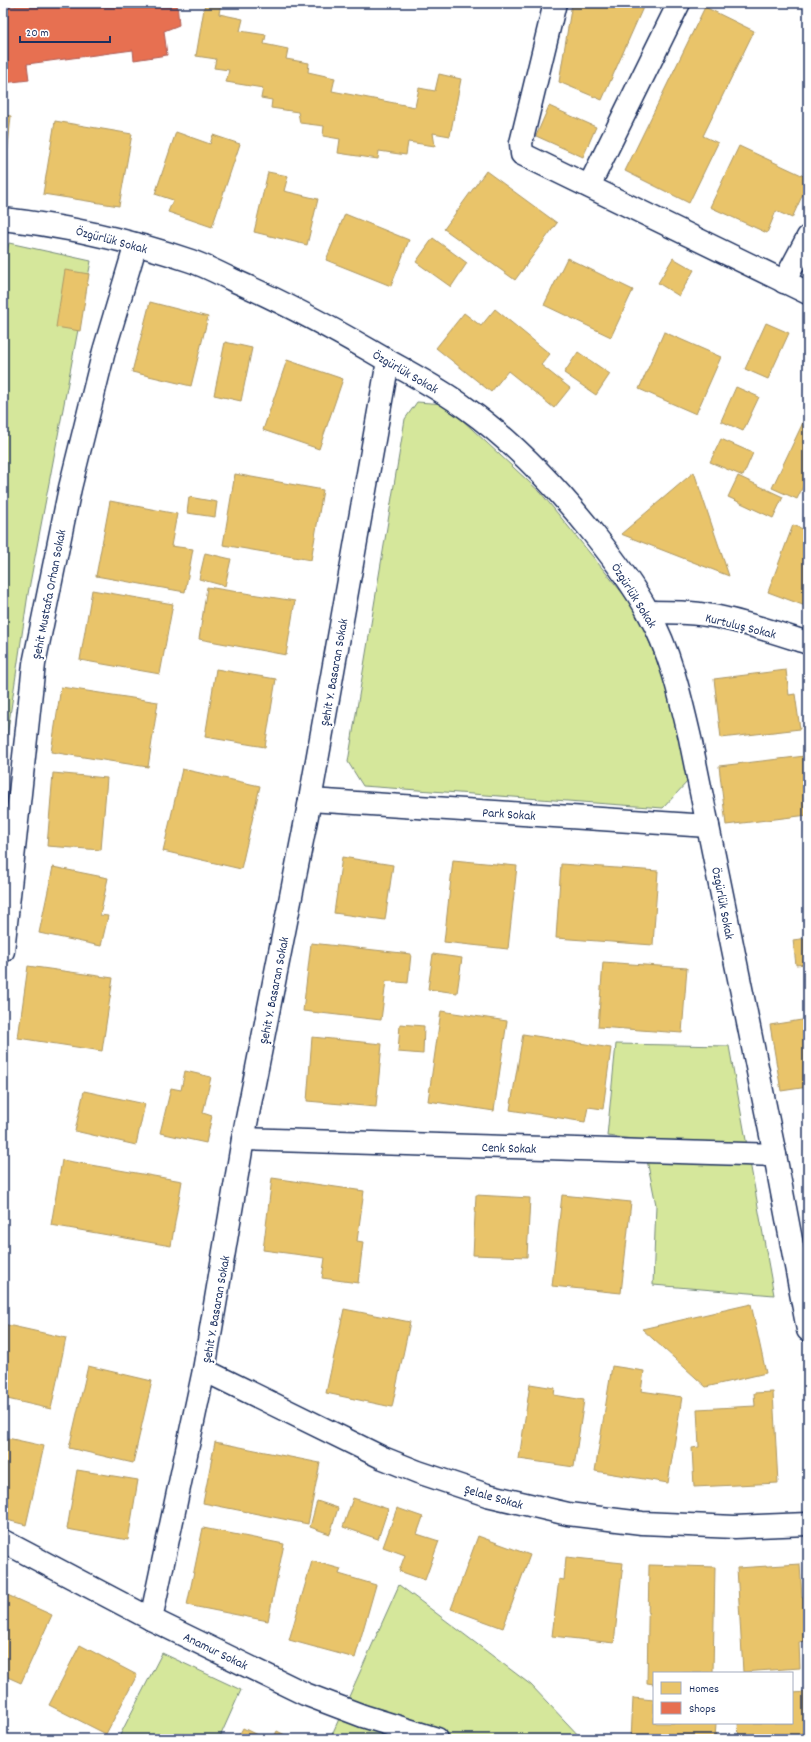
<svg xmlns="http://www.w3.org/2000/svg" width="811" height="1742" font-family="Dekko,sans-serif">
	<rect width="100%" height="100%" fill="#fff"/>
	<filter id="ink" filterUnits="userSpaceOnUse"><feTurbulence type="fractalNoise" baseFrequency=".025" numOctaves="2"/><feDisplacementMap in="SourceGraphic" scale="8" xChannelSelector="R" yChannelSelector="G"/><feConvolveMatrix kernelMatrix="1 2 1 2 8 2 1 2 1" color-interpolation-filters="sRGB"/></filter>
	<g filter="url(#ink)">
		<g fill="#d5e79b" stroke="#788b7c">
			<path d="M9,243L91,261L28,594L3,763V264Z"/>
			<path d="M417,402L445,404L541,493L637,611L677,711L688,781L663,808L363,786L348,762L405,419Z"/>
			<path d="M616,1044L729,1046L774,1295L653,1285L656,1205L643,1140L607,1136Z"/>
			<path d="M399,1585L531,1685L582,1739H330Z"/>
			<path d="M162,1653L241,1690L219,1739H118Z"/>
		</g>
		<g fill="#e9c46a" stroke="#ab9766">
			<path d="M205,3H221L219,14L243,19L240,31L266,35L264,44L288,49L286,59L309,63L308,72L335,78L332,91L415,107L419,88L435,91L439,74L461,79L450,136L433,133L435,146L408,142L406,155L379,151L378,159L338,153L340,139L323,136L324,126L300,123L298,112L271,108L272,100L261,98L263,88L226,82L229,70L214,68L216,59L196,56Z"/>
			<path d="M572,3H645L602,100L559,82Z"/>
			<path d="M705,7L754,31L703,136L718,143L689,203L625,171Z"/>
			<path d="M549,106L596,127L583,157L536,136Z"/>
			<path d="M3,115L11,116L5,176H3Z"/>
			<path d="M55,121L132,134L119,206L43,194Z"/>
			<path d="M176,132L210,144L213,135L240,144L212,227L168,212L173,200L155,194Z"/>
			<path d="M739,146L808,178V183L792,218L776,211L767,233L710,207Z"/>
			<path d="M486,171L557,223L515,280L444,229Z"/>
			<path d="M268,172L288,176L284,191L318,199L307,245L254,232Z"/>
			<path d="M345,214L409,240L391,286L326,260Z"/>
			<path d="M433,238L467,263L451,287L416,262Z"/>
			<path d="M567,258L633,290L611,337L544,305Z"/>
			<path d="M673,258L694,270L679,296L658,283Z"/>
			<path d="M65,270L89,274L80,331L56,327Z"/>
			<path d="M150,302L208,317L191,386L132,372Z"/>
			<path d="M495,309L550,354L541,365L570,388L554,408L508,371L491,392L436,348L464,313L481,326Z"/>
			<path d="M766,323L789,333L768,379L745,369Z"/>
			<path d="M664,332L721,357L696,414L639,389Z"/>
			<path d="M225,342L252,348L241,401L214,395Z"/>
			<path d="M578,352L610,374L596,395L564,373Z"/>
			<path d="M287,360L343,379L319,449L263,430Z"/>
			<path d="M736,387L759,397L743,431L721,421Z"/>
			<path d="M808,412V476L797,499L772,488Z"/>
			<path d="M721,439L753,453L743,476L710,462Z"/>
			<path d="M694,472L729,576L621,534Z"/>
			<path d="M235,474L323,490L311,560L223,545Z"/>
			<path d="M738,476L783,497L773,518L728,497Z"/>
			<path d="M189,497L217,502L215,517L187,513Z"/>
			<path d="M110,501L177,514L171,546L193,549L185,592L96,576Z"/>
			<path d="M793,525L808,531V607L768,592Z"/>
			<path d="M205,553L231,559L225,586L199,579Z"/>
			<path d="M207,587L295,601L286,655L199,639Z"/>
			<path d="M92,590L173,604L160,674L80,660Z"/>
			<path d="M216,669L276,679L265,747L205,737Z"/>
			<path d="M786,670L789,695L795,694L800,729L721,738L714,679Z"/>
			<path d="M61,687L158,702L148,767L51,752Z"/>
			<path d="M805,756L808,779V815L726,825L719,766Z"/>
			<path d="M182,769L260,786L241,869L163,851Z"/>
			<path d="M53,773L107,778L101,850L47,846Z"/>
			<path d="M342,857L393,865L385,920L334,913Z"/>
			<path d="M453,860L517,866L508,949L444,942Z"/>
			<path d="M561,864L658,871L653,945L556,938Z"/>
			<path d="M53,867L108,878L100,915L108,916L101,946L39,933Z"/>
			<path d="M808,938V975L806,964L796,965L793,940Z"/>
			<path d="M311,943L411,954L408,983L386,981L381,1020L303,1011Z"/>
			<path d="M433,954L462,958L457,993L428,989Z"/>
			<path d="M603,962L687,968L682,1033L598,1027Z"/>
			<path d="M28,966L113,978L102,1051L18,1038Z"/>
			<path d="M441,1011L507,1021L494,1111L428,1101Z"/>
			<path d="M808,1019V1087L781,1091L770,1025Z"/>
			<path d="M400,1024L424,1026L423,1054L398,1052Z"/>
			<path d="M523,1034L611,1048L603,1109L588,1107L585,1122L510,1110Z"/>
			<path d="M312,1037L382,1044L376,1107L307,1101Z"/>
			<path d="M185,1071L211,1077L203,1113L212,1116L206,1143L160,1133L171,1088L181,1090Z"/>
			<path d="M84,1091L145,1104L136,1145L75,1131Z"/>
			<path d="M62,1160L182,1181L171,1246L51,1225Z"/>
			<path d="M272,1178L364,1191L357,1241L363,1242L358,1283L322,1278L325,1258L263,1250Z"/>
			<path d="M476,1195L530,1198L527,1257L473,1255Z"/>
			<path d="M562,1195L631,1202L621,1293L552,1286Z"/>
			<path d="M751,1304L766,1373L706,1387L642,1329Z"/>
			<path d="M344,1309L410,1322L392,1407L326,1393Z"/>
			<path d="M3,1324L66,1338L51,1409L3,1398Z"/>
			<path d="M88,1366L152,1381L133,1463L69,1448Z"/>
			<path d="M612,1366L644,1371L641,1391L682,1397L668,1483L595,1471Z"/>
			<path d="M530,1384L555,1388L554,1395L584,1400L574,1467L519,1459Z"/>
			<path d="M773,1392L778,1483L694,1487L692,1448L699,1447L697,1409L755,1406L754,1393Z"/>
			<path d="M3,1437L44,1446L26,1525L3,1519Z"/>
			<path d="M215,1442L320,1463L308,1524L203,1503Z"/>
			<path d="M77,1470L138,1480L128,1540L67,1529Z"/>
			<path d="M353,1498L388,1509L378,1539L343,1527Z"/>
			<path d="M317,1501L338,1508L330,1534L310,1527Z"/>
			<path d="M397,1508L423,1517L417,1534L439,1541L425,1580L399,1571L405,1555L383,1547Z"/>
			<path d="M203,1528L284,1544L268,1621L187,1605Z"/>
			<path d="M478,1536L530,1555L503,1628L451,1609Z"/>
			<path d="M566,1557L623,1563L614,1643L552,1636L559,1579L564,1580Z"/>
			<path d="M312,1561L341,1569L339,1574L376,1585L355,1658L289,1640Z"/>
			<path d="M800,1564L802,1598H808V1641L799,1642L800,1668L743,1672L737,1568Z"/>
			<path d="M649,1565L715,1567L713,1673H654V1684L647,1683Z"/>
			<path d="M3,1593L52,1615L21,1683L3,1675Z"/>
			<path d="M80,1645L137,1675L106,1734L49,1705Z"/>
			<path d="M808,1692V1739H739L738,1723H792V1693Z"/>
			<path d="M633,1698L654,1700V1723H716L715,1739H631Z"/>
			<path d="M243,1728L265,1739H237Z"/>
			<path d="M277,1731L293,1739H273Z"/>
		</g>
		<path fill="#e76f51" stroke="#aa5c55" d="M15,3H177L179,25L164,31L167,55L134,60L133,50L27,64L29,80L3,83V7L16,6Z"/>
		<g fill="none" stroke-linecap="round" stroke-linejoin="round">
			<defs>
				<g id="minor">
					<path d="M555,3L521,143L522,154L808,293"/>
					<path d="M589,186L679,3"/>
					<path d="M3,219C67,226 129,240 191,261C205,266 219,273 233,280C281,301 326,325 371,351C403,370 436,386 466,408C514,442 556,487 593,533C613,558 633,584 648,612C670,651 680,695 690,738L775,1155L808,1330"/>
					<path d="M784,282L808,237"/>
					<path d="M648,612C670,612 692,612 713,616C745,622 777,633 808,643"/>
					<path d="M310,800L708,826"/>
					<path d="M3,951L34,664L70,488L104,351L136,244"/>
					<path d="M243,1139L775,1155"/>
					<path d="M204,1370L383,1458L418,1472L487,1495L568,1514L642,1523L735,1527L808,1524"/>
					<path d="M3,1541L151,1619L305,1694L363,1716L437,1739"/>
					<path d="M151,1619L204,1370L243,1139L310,800L388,361"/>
				</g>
			</defs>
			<use href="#minor" stroke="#1b2f5e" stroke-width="25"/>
			<use href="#minor" stroke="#fff" stroke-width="22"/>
		</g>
	</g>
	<g text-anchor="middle" stroke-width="4" stroke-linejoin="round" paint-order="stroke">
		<g font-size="13" fill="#1b2f5e" stroke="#fff">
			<text transform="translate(112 239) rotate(15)" y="5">Özgürlük Sokak</text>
			<text transform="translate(406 371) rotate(30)" y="5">Özgürlük Sokak</text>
			<text transform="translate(48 594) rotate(-79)" y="5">Şehit Mustafa Orhan Sokak</text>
			<text transform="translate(635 595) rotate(58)" y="5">Özgürlük Sokak</text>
			<text transform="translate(741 625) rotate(14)" y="5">Kurtuluş Sokak</text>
			<text transform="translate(333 672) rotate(-80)" y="5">Şehit Y. Basaran Sokak</text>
			<text transform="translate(509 813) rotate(4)" y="5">Park Sokak</text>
			<text transform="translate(724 903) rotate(79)" y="5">Özgürlük Sokak</text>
			<text transform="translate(273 990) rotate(-79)" y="5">Şehit Y. Basaran Sokak</text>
			<text transform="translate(509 1147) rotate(2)" y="5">Cenk Sokak</text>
			<text transform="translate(215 1309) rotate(-80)" y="5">Şehit Y. Basaran Sokak</text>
			<text transform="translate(494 1496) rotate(16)" y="5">Şelale Sokak</text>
			<text transform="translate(216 1650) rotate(26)" y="5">Anamur Sokak</text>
		</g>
	</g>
	<rect width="811" height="1742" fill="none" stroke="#fff" stroke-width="16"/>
	<rect x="8" y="8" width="795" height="1726" fill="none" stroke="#1b2f5e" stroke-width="1.5" filter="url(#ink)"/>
	<rect x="653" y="1672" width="140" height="52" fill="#ffffff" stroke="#a4acbf"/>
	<rect x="661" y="1682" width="20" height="12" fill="#e9c46a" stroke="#a4acbf"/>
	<text x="689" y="1692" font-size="12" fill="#1b2f5e">Homes</text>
	<rect x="661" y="1702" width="20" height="12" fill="#e76f51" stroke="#a4acbf"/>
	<text x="689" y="1712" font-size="12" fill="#1b2f5e">Shops</text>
	<path d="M20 36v6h90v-6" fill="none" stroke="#1b2f5e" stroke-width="2"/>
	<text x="26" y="36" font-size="12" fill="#1b2f5e" stroke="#ffffff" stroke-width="3" paint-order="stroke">20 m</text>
</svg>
